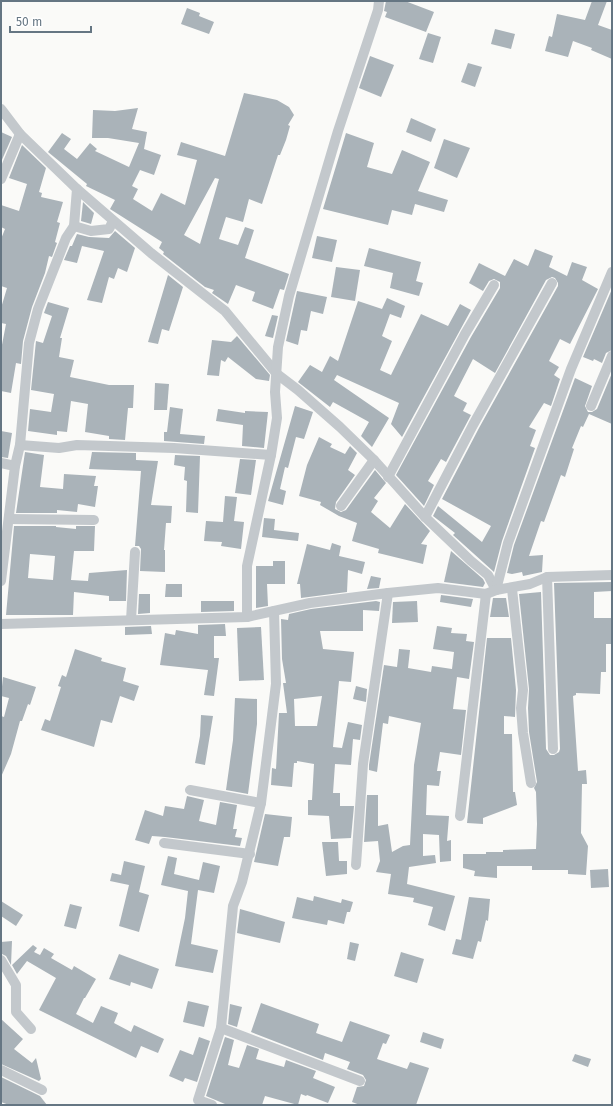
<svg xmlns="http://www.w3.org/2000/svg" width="613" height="1106" font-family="'Fira Sans',sans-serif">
	<rect width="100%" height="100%" fill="#fafaf8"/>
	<g fill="#aab3b9" fill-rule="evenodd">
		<path d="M386,1H405L434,12L426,32L385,17L387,12L384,11Z"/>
		<path d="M592,1H607L598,25L612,30V59L591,50L592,48L573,41L568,57L545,51L549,36L552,37L557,14L585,20Z"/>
		<path d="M187,8L200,13L199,16L214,22L209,34L181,24Z"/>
		<path d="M495,29L515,34L511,49L491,44Z"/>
		<path d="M428,33L441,37L433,63L419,59Z"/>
		<path d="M370,56L394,65L381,97L359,88Z"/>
		<path d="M468,63L482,67L475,87L461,82Z"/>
		<path d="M244,93L277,100L289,107L294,115L288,125L290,126L286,140L280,155H278L262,204L249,199L243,222L226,217L219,239L238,245L245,227L254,230L245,258L289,274L284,290L280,289L273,309L252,301L255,292L236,285L228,304L212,293L214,290L205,287L163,254L164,252L159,248L162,242L110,209L115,200L86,186L87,184L48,152L62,133L71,139L64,149L77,159L90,143L97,149L95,151L129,167L139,143L108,138H92L93,110L115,111L138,108L132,129L147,132L144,149L161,155L154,175L140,170L132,186L138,189L133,199L152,211L161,193L185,205L197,160L177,155L181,142L225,156ZM215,178L219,179L200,244L184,235Z"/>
		<path d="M411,118L436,129L431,142L406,132Z"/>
		<path d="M1,132L12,137L1,162Z"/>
		<path d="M346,133L374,143L367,167L392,174L402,150L430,162L418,191L448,200L444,212L415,204L412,215L392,210L388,225L323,209Z"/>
		<path d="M444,139L470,148L457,178L434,168Z"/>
		<path d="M22,145L46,168L39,192L42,193L41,197L63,202L57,222L60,223L55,242L57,243L52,257L49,256L45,273L32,307L23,341L21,364L16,363L11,393L1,391V350L6,324L1,323V308L7,288L1,286V239L5,229L1,227V205L19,211L27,184L9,178Z"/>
		<path d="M83,202L94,213L91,224L81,221Z"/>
		<path d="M115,231L135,248L127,272L118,268L114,279L109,277L102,303L87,300L104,251L82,246L77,263L64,260L70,246H72L77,234L89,237L109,238Z"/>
		<path d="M317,236L337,240L332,262L312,258Z"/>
		<path d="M369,248L421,262L416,281L423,283L419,296L390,288L393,273L364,266Z"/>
		<path d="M535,249L553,256L549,267L567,276L572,262L587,267L582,280L598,289L570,344L560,339L549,361L559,367L554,375L560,379L551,406L544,403L529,427L536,430L530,446L535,448L502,541L494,572L453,535L455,533L433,516L438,506L482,542L491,526L442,499L479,428L558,286V283L555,278L552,277L546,280L495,373L473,359L454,396L467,403L463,411L471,415L446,462L441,459L428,481L434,485L424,506L396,475L471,337L500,288V282L494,279L489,281L483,291L469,283L479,263L505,276L514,259L528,266Z"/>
		<path d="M336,267L360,270L355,301L331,297Z"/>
		<path d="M168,275L183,287L169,331L162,329L158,344L148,342Z"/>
		<path d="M612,289V350L606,353L602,363L594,359L593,361L583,357Z"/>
		<path d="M297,291L327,297L323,314L311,311L307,331L301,330L298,345L286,341Z"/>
		<path d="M387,298L405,306L401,318L390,314L382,336L392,341L380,370L391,375L421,314L448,326L460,304L471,310L402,437L391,424L399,403L337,375L334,380L389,418L372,447L361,436L369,422L333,402L330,407L298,382L310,365L322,372L330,356L338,361L358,301L382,309Z"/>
		<path d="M48,302L69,308L60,338H62L59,357L74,360L70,377L109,385H134L133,408H128L125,440L109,439V436L85,432L88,404L71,401L67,432L57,431V435L28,431L30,409L51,412L54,394L31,390L36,341L43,343L52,316L44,313Z"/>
		<path d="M272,315L278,316L273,338L265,336Z"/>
		<path d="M237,336L270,375L269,381L256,379L228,357L225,362L221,360L219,376L207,375L212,340L231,342Z"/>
		<path d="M612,373V424L589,414L583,427L581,426L572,448L574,449L565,477L561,475L544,522L541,521L529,556L543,555L542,572L523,576L522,572L512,574L507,573L514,545L575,378L592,386L585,406L588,412H592L597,409Z"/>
		<path d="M155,383L169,384L167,410H154Z"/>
		<path d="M295,406L313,412L304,439L296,437L288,468L285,467L280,489L286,491L283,505L268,501Z"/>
		<path d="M170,407L183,409L180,434L205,436L204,444L164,441V432H167Z"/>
		<path d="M218,409L245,413V411L268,412L264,448L242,446L243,425L216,421Z"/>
		<path d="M1,431L12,433L8,458L1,457Z"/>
		<path d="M319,437L332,444L330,447L345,454L350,446L357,453L348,470L355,475L336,502L335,509L341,512L346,510L375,470L386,483L374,498L378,501L371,512L390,528L405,504L430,531L421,544L427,545L423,564L378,553L379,549L352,541L357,523L339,516L320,505L321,502L299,496L307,465Z"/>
		<path d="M25,452L44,455L40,487L63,489L64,474L96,476L94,486H98L95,507L78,504L77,512L57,510V513H16Z"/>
		<path d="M92,452L136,453V460L158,461L151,505L172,506L171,523H166L164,550H165V572L140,571L141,549L139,546H135L141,471L89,469Z"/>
		<path d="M175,455L200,456L198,513L186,512L187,481L184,480L185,467L174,465Z"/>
		<path d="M240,459L256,460L251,495L235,493Z"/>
		<path d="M225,496L237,497L234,521L244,522L241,549L221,546L222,542L204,541L206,521L223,522Z"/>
		<path d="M264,518L275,519L274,530L299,533L298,541L262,537Z"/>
		<path d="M14,526H56V527L76,529V526H95L94,551H74L71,580L88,581L89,573L127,570L126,601H109V596L74,592L73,615H6ZM30,554L55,556L53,580L28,578Z"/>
		<path d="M332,543L341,546L339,556L365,562L362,574L348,570L347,592L301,598L300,584H297L307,544L330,550Z"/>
		<path d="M451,551L483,579L485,583L483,587L444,582Z"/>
		<path d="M273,561H285V584H267L268,606L256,608V566H273Z"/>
		<path d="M371,576L381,578L379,588L367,589Z"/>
		<path d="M612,582V591L594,592V618H612V644H606V672H601L600,694L576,693V695L573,696L578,771L586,770L587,784H582L581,833L588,846L586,875L568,874V870H532V866H497V878L474,876L475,871L463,868V854H486V852H503V850L536,849L537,824L536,792L534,788L537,782L529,732L528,708L529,689L519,594L541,592L546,749L550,755H554L559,752L560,749L554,583Z"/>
		<path d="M166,584H182V597H165Z"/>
		<path d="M139,594H150V613L138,614Z"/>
		<path d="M441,595L473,599L471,607L440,602Z"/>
		<path d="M493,598H506L509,617H490Z"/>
		<path d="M201,601H234V611L201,612Z"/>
		<path d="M376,601L380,602L379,611L363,610V631H320L323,649L354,652L351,682L339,681L333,747L342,748L348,722L362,725L360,740L353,739L351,765L335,764L333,793H340V806H354L351,838L331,839L329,816L308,815V800H312L314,764L297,761V763H294L292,787L271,785L272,768L276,769L279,713H287L283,683H286L282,659L281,619L288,620L289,614L311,609ZM322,696L317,726H295L294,699Z"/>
		<path d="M417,601L418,622L392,623L393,602Z"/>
		<path d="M225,624L226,636H214V658H219L214,696L204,695L208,670L160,665L165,633L175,635L176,630L198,634V625Z"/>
		<path d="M151,626L152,634L125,635V627Z"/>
		<path d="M437,626L452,628L451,633L467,634L466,641L474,642L469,679L457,677L453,709L466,710L461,755L440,752L437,771H441L439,786L427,785L426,815L449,816L447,841L451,840V861L440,862L439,835L423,834V856L435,855L436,863L409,867L407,884L455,896L445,931L428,925L433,907L413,902L414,898L388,894L391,874L376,872L380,861L378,841L364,842L367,795H378V826L388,824L392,852L403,846L410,845L414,765L421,723L389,716L388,724L383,723L377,772L369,770V765L384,665L397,667L399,649L410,650L408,668L431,672L432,666L452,669L454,652L433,649Z"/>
		<path d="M261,627L264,680L239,681L237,628Z"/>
		<path d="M487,638H511L516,690L515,717L504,716V734H512L513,792H515L517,805L483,818V824L467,823Z"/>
		<path d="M75,649L102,658L101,661L126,668L123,681L139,686L134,701L120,696L112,723L101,720L94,747L41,730L45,719L50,721L61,687L58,686L62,675L66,677Z"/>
		<path d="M3,677L36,687L30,705L28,704L22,721H20L11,754L1,777V716L4,717L9,698L1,696Z"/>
		<path d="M356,686L367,689L366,702L353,699Z"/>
		<path d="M235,698L257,699V724L248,794L226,790L233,740Z"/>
		<path d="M201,715L213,716L205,765L195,763L200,736Z"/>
		<path d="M187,796L204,800L199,821L216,825L220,802L237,805L233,829H237L235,837L242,838L240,846L165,837L152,836L149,844L135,840L145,810L163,816L165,806L184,809Z"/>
		<path d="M265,814L292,817L290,837H284L278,866L254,862Z"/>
		<path d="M322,842H338L339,861H347V874L326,876Z"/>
		<path d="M168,856L177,858L174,874L199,880L203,862L220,866L214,893L198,890L191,944L218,950L213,973L175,966L185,918L188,891L161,885Z"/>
		<path d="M124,861L145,866L139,892L149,895L139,932L119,926L129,885L110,881L112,873L121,875Z"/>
		<path d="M608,869L609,887L591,888L590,870Z"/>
		<path d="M314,896L341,903L342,899L353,902L350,912H347L344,924L328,920L327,925L292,918L297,897L313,901Z"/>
		<path d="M469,897L490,899L488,921L486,920L481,942L478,941L473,959L452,954L456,939L461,940Z"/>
		<path d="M1,901L23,915L16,926L1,916Z"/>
		<path d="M70,904L82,907L76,929L64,926Z"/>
		<path d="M240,909L285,922L280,943L237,933Z"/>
		<path d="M12,941L11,965L6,956L2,954L1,942Z"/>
		<path d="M350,942L359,944L355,961L347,959Z"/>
		<path d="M33,945L37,948L34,952L40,955L44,948L54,954L51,958L72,970L74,966L96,979L85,998H84L76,1014L93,1023L101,1006L118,1013L114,1023L131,1032L134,1025L164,1039L158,1053L141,1046L136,1058L39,1010L56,978L27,961L17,974L12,965Z"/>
		<path d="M401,952L424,959L417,983L394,976Z"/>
		<path d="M119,954L159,969L152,989L131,982L130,986L109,979Z"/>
		<path d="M188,1001L209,1006L204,1027L183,1022Z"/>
		<path d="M261,1003L319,1024L316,1033L342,1042L350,1021L390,1035L386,1044L383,1043L377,1059L407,1069L410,1062L429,1068L416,1105H360L352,1102L357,1087L364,1086L366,1080L363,1075L347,1069L350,1062L325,1053L323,1060L251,1032Z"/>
		<path d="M230,1004L242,1007L237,1027L228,1024Z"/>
		<path d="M1,1019L23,1039L14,1049L32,1063L36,1058L41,1079L39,1081L1,1064Z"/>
		<path d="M423,1032L444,1039L441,1049L420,1042Z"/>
		<path d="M199,1037L210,1041L197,1082L185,1078L183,1082L169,1076L180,1050L193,1055Z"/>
		<path d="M225,1037L234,1040L228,1065L239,1068L247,1045L259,1049L256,1059L284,1067L286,1060L316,1071L313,1078L335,1087L328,1103L307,1095L306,1096L301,1094L298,1105L265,1096L262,1105H224L225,1104L206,1096Z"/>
		<path d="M575,1054L591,1059L588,1067L572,1061Z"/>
		<path d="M1,1077L40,1096L47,1105H9L1,1102Z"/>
	</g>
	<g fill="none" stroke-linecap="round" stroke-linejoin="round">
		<g stroke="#c3c8cc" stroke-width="10">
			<path d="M1,109L20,134L77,189L151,253L225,311L277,374L298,390L340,427L374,460L425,517L471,561L488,575L496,590"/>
			<path d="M1,179L20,134"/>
			<path d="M74,226L91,231L109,229L113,221"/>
			<path d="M591,406L612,356"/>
			<path d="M20,445L59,448L77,445L174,448L271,455"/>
			<path d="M1,463L15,466"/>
			<path d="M388,477L465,334L494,285"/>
			<path d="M341,506L374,460"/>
			<path d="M425,517L473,425L552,283"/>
			<path d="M9,519L94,520"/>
			<path d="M547,577L553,749"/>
			<path d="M1,581L15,466L20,445L29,343L38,309L66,238L74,226L77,189"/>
			<path d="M512,589L523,690L521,708L523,733L531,783"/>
			<path d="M496,590L508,543L571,369L612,272"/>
			<path d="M247,617V566L271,455L277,418L275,392L278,347L289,296L338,131L378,10L379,1"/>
			<path d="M131,620L135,552"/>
			<path d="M1,624L247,617L310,603L388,593L438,588L486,594L496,590L530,584L547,577L612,575"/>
			<path d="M190,790L261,803"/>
			<path d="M460,816L486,594"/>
			<path d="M164,843L250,854"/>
			<path d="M356,865L363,764L388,593"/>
			<path d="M1,960L16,985V1012L31,1029"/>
			<path d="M221,1028L360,1081"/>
			<path d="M1,1070L42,1090"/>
			<path d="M212,1105L198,1100L221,1028L233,906L242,882L261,803L276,684L274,611"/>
		</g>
	</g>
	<rect width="613" height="1106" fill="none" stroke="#657683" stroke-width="4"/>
	<path d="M10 26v6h81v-6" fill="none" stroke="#657683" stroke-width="2"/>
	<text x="16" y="26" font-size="12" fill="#657683" stroke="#ffffff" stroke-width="3" paint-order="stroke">50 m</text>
</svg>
